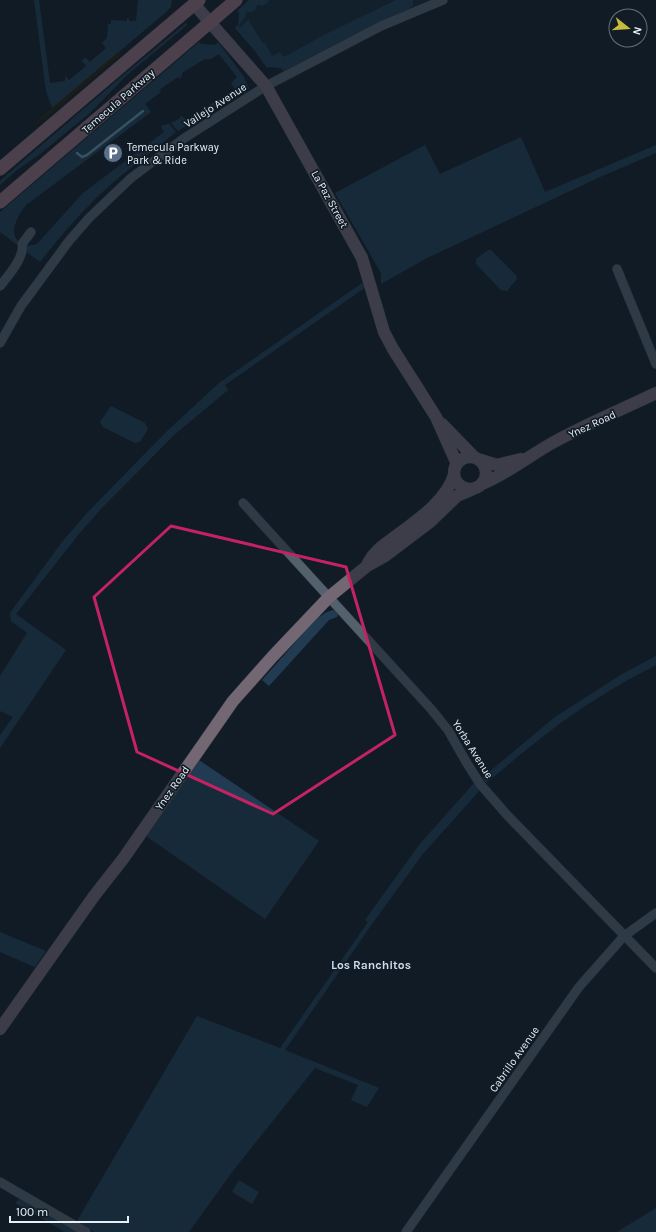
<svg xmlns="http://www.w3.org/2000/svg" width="656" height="1232" font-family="Karla,sans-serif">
	<rect width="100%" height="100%" fill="#111c26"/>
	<path fill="#152634" d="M249,0H430L378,22L284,72L281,68L269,67L267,68L254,50L235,28L238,25L239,13L237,11Z"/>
	<g fill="#213c52">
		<path d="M34,0H39L50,83L65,81V76L69,80L86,66L82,61L83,59L86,58L90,62L106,48L102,43L107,38L108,24H111V20L127,21V18H129V21H136L138,0H172L171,7L165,13L52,108L46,91Z"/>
		<path d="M249,0H270L268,1V3L261,6L260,4L256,6L257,9L250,13L248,11L245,14L246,16L238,26L240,28L249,19V21L263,44L265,43L272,56L280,52L284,57L324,35L396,0H413V5L409,9C366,28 325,49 284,72L281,68L269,67L267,68L254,50L235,28L238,25L239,13L237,11Z"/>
		<path d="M186,23L187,24V25L126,76L91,112L40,154L17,170L0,185V181L3,178L122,76Z"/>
		<path d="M199,42L201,44L215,45L218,42L244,77L249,88L245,94L242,91L178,131L171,123L181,118L180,116H182L186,120L235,89L231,83L237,77L219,54L211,59H205L183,72L180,79L178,77L159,90L161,92L145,104L151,112L26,205C21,211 17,217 15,225C10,240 24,249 37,244L83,193L164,132L161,126L169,124L176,132C149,154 121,174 96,198C76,218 57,240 40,262L0,232V212Z"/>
		<path d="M521,137L545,192L656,145V153L600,177L425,259L381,284V273L335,193L425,145L440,174Z"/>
		<path d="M488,250H491L516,275L517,279L507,291L501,290L476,264V259Z"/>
		<path d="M365,281L366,287L225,385L228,390L174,435L102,508L78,535L16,614L66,650L0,748V735L13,717L0,711V676L27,633L11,621L10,613L62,542L86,514L166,432L219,383Z"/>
		<path d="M111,406L145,423L148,429L140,442L135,443L103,427L100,422Z"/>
		<path d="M333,610L336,611L338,614L337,617L329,620L269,686L262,680L316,619L327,612Z"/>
		<path d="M656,656V665C617,685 579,708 545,735C525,750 506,767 486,783L482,778L555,717L622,674Z"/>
		<path d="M199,760L319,841L265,919L146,836Z"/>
		<path d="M474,783L480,790L422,855L372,924L285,1050L379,1088L367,1107L351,1100L358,1085L315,1068L232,1172L189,1232H94L77,1221L197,1016L280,1048L368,922L365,920L419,845Z"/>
		<path d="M0,932L46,951L35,967L0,952Z"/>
		<path d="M239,1180L259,1192L252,1204L232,1192Z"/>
		<path d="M19,1199L24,1201L78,1232H65L15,1203Z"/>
		<path d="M656,1208V1232H617Z"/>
	</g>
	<path fill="#2a2201" d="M121,50L120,55L45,118L33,126V124Z"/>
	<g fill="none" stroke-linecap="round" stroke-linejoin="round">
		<path stroke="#6494ab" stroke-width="2.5" d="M77,153L82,157L87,155L143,111"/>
		<defs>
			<g id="minor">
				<path d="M617,269L656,364"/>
				<path d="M0,286C8,276 25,257 22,244L31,232"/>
				<path d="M0,343L21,306L69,241L89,218L131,178L183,139L266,86L381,26L443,0"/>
				<path d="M243,503L431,709L448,730L465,760L480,784L508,816L656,968"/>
				<path d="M0,1182L86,1232"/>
				<path d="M406,1232L579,987L624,936L656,913"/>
			</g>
			<g id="secondary">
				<path d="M194,4L266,86L362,258L384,332L393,349L436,417L457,464"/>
				<path d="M442,424L474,457"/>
				<circle cx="470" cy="473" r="16"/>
				<path d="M481,460L497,465L521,459"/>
				<path d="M482,484C509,473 531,454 556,441C589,423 623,409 656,393"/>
				<path d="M368,563C374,552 382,546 392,539C413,523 446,502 454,475"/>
				<path d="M0,1029L94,896L123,859L233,701L273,656L329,597L367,566L385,556L430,522L457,496L471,490"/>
			</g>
			<g id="primary">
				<path d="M0,169L199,0"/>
				<path d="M0,202L236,0"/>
			</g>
		</defs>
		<use href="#minor" stroke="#2f363d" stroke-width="10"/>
		<use href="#secondary" stroke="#2f363d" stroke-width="13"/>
		<use href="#primary" stroke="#2f363d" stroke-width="14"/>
		<use href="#minor" stroke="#53616c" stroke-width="9"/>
		<use href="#secondary" stroke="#746774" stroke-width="12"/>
		<use href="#primary" stroke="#966e7b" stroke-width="13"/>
	</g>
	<path d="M0 0H656V1232H0ZM171,526L346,567L395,735L273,814L137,752L94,597Z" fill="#111c26" fill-opacity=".55" fill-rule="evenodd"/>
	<path fill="none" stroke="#c42363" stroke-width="3" stroke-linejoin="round" d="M171,526L346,567L395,735L273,814L137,752L94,597Z"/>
	<defs>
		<symbol id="parking-disc" viewBox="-11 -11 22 22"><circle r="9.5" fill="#5c6f8a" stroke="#111c26"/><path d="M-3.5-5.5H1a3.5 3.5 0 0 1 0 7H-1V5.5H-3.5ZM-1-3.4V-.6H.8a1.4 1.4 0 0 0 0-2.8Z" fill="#fff"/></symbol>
	</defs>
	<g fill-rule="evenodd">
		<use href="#parking-disc" x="102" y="142" width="22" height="22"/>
	</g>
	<g text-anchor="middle" stroke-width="3.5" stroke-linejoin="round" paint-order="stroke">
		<g font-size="11" fill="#e8f0f7" stroke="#111c26">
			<text transform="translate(118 101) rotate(-41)" y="4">Temecula Parkway</text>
			<text transform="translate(215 105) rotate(-33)" y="4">Vallejo Avenue</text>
			<text transform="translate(330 199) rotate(61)" y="4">La Paz Street</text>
			<text transform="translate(592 424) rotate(-25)" y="4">Ynez Road</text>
			<text transform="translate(473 749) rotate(58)" y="4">Yorba Avenue</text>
			<text transform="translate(172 788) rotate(-55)" y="4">Ynez Road</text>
			<text transform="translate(514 1059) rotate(-55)" y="4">Cabrillo Avenue</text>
		</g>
		<g font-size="11" fill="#e8f0f7" stroke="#111c26" text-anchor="start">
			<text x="127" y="151">Temecula Parkway<tspan x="127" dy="13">Park &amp; Ride</tspan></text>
		</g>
		<g font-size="12" font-weight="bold" fill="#ceddeb" stroke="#111c26">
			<text x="371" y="969">Los Ranchitos</text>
		</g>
	</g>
	<g transform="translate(628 28) rotate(107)"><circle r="19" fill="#111c26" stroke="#67717a"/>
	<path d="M0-3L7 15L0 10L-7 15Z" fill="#c6bc3d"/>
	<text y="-6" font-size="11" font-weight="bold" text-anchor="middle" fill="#e8f0f7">N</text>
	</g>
	<path d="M10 1216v6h118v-6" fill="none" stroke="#e8f0f7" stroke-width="2"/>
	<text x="16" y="1216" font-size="12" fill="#e8f0f7" stroke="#111c26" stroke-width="3" paint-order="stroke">100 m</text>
</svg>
